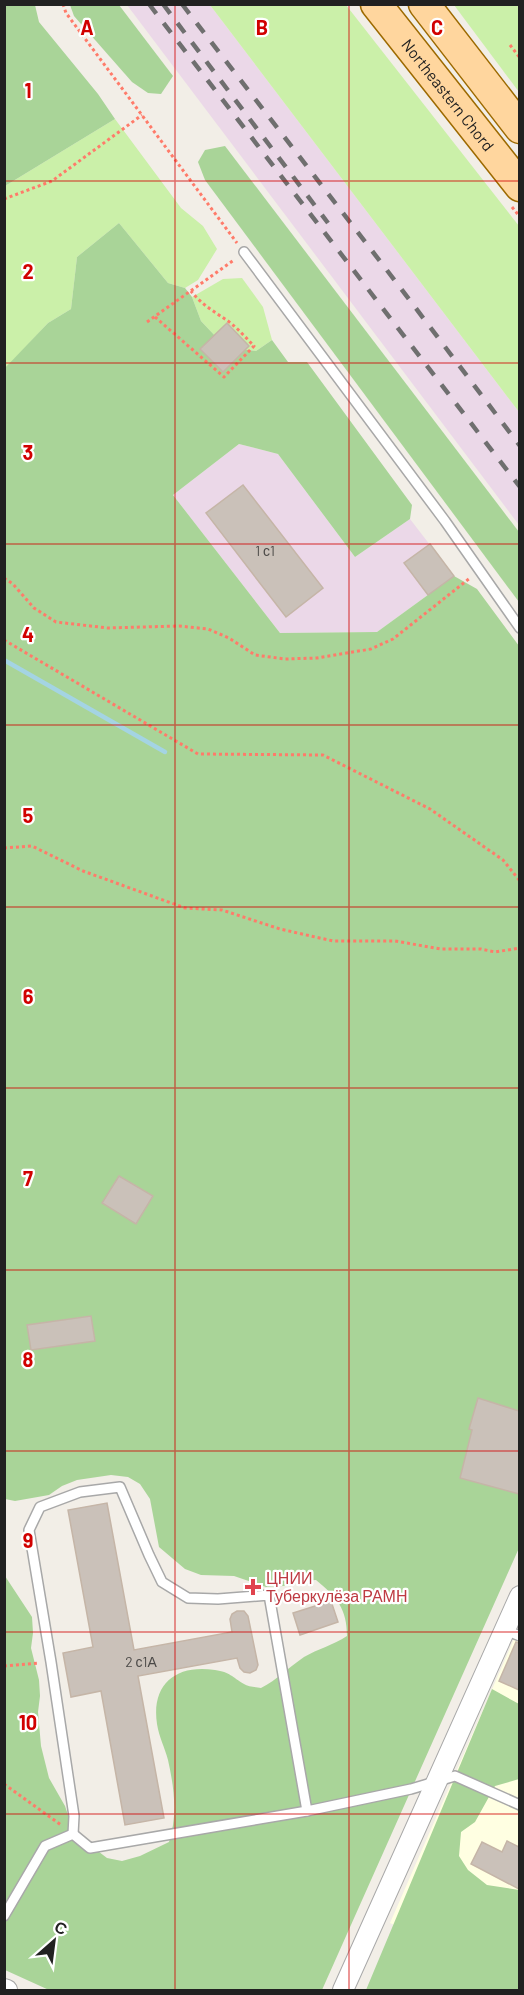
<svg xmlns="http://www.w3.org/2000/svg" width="524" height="1995" font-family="Barlow,sans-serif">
	<rect width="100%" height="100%" fill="#f2eee7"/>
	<g fill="#ebd8e8">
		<path d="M127,5H210L519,412V525Z"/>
		<path d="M239,444L278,454L355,557L410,519L454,576L377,632L280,633L173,495Z"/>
	</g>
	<path fill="#ffffe2" d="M514,1639L520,1642L519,1980L390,1923Z"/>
	<g fill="#cbf0a9">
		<path d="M210,5H346L519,226V412Z"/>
		<path d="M454,5H519V92Z"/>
		<path d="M115,119L181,208L203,226L217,249L198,280L185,288L168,283L119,223L77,257L71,309L48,323L5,369V186Z"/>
		<path d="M242,278L263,307L272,340L256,351L232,348L218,339L201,321L192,297L223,279Z"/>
	</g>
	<g fill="#a9d498" fill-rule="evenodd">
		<path d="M5,4L35,5L39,22L98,94L115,119L5,186Z"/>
		<path d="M70,5H119L173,76L161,94L148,93L132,82L74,16Z"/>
		<path d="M225,146L519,532V602L205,180L198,162L205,150Z"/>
		<path d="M119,223L168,283L185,288L192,297L201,321L218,339L232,348L256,351L272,340L288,362H307L412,505L410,519L355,557L278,454L239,444L173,495L280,633L377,632L454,576L477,589L519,646V1548L322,1990H49L5,1970V1576L32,1617L33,1633L31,1648L39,1680L40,1696L38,1712L41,1746L49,1778L65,1806L70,1821L78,1836L107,1858L122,1861L140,1856L169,1842C178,1815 174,1787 168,1760C165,1748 159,1737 157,1724C151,1684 176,1664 215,1670C230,1672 232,1677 244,1684C248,1687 256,1687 261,1688C277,1680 289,1667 304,1657C318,1649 333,1645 347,1636C347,1609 337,1597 316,1580L299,1581L284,1586L266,1587L234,1576L201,1575L185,1569L159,1547L150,1499L140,1484L128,1477L111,1475L77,1480L62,1486L49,1495L15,1501L5,1499L4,369L48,323L71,309L77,257ZM91,1316L95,1341L31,1350L27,1325Z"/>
		<path d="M492,1689L519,1704V1779L495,1786L475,1822L461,1832L459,1856L468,1870L487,1885L519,1890V1990H366Z"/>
	</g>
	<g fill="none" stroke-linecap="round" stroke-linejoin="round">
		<path stroke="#a4d4e3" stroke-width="4.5" d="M4,660L165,752"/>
	</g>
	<g fill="#cac1b9" stroke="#c5b5a7" stroke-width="1.5">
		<path d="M227,323L249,346L223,372L200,349Z"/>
		<path d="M243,485L323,588L286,617L206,513Z"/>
		<path d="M430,544L454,576L428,595L404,563Z"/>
		<path d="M119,1176L153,1196L136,1224L102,1203Z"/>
		<path d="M91,1316L95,1341L31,1350L27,1325Z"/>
		<path d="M478,1398L519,1411V1494L460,1478L472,1430L469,1429Z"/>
		<path d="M107,1503L134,1650L232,1632L230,1619L232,1614L237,1611H244L248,1616L258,1665L256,1670L250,1673L244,1672L240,1668L237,1658L138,1676L164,1818L125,1825L101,1691L71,1697L63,1653L93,1647L68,1510Z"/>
		<path d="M331,1601L338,1622L300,1635L293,1613Z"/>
		<path d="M516,1642L519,1643V1690L499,1681Z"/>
		<path d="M507,1841L519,1847V1889L471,1864L482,1842L502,1852Z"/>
	</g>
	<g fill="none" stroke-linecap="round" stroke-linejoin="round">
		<defs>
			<g id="lane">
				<path d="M244,252L445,521L520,628"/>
				<path d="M505,1630L520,1636"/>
				<path d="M73,1834L74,1816L51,1662L29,1530L40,1507L80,1492L120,1487L149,1555L162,1582L188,1598L218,1599L269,1595L307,1811"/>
				<path d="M4,1916L45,1846L73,1834L90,1848L307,1811L411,1789L455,1776L520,1805"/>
			</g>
			<g id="street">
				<path d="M4,1989L7,1990"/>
				<path d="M343,1990L520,1596"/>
			</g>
			<g id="primary">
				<path id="s1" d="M376,4L520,186"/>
				<path d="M424,4L520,128"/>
			</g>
		</defs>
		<use href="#lane" stroke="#a8a8a8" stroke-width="12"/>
		<use href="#street" stroke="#a8a8a8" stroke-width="22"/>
		<use href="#primary" stroke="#9d6a00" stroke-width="33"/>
		<g stroke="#ff7b6a" stroke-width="3" stroke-dasharray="3 3" stroke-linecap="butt">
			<path d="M63,4L66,13L237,243"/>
			<path d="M510,45L520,58"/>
			<path d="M4,199L52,181L142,115"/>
			<path d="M512,207L520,217"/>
			<path d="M155,317L224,377L254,346C245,337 236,326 225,319C213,311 200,303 191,291"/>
			<path d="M147,322L234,260"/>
			<path d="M4,578L13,584L34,608L56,622L108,628L179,626L208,629L229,638L255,655L285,659L317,658L371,649L393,639L470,578"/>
			<path d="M4,640L198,754L323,755L430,809L503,860L520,881"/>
			<path d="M4,848L32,846L83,871L185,908L222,910L280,929L333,941H395L441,949H481L495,952L520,948"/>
			<path d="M4,1666L39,1663"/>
			<path d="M4,1784L61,1825"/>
		</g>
		<use href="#lane" stroke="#fff" stroke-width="9"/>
		<use href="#street" stroke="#fff" stroke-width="20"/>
		<use href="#primary" stroke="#ffd69e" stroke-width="30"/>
		<g stroke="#6f6f6f" stroke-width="4.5" stroke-dasharray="12 12" stroke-linecap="butt">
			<path d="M149,4L520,487"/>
			<path d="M163,4L328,223"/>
			<path d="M182,4L396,282L520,446"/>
		</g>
	</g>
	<path fill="none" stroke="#d10100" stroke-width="1.5" stroke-opacity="0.55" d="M175,4V1990M349,4V1990M4,181H520M4,363H520M4,544H520M4,725H520M4,907H520M4,1088H520M4,1270H520M4,1451H520M4,1632H520M4,1814H520"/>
	<path fill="#e0444e" stroke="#fff" stroke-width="2" d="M250 1578h6v6h6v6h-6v6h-6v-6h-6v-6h6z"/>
	<g text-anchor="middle" stroke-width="4.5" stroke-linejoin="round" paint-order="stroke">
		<g font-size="14" fill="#4b4947">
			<text x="265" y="556">1 с1</text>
			<text x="141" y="1667">2 с1А</text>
		</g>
		<g font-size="16" fill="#212121" stroke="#fff">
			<text dy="6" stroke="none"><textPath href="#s1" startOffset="116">Northeastern Chord</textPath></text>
		</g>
		<g font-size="16" fill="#be3a42" stroke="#fff" text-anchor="start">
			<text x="266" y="1584">ЦНИИ<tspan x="266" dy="18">Туберкулёза РАМН</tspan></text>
		</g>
	</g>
	<g font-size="20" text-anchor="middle" font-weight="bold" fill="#d10100" stroke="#fff" stroke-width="4.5" stroke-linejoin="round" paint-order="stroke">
		<text x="87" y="35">A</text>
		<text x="262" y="35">B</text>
		<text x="437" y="35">C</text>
		<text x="28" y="98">1</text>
		<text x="28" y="279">2</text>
		<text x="28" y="460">3</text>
		<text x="28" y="642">4</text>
		<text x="28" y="823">5</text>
		<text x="28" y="1004">6</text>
		<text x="28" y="1186">7</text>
		<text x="28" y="1367">8</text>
		<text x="28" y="1548">9</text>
		<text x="28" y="1730">10</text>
	</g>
	<rect width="524" height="1995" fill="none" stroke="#212121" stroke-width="12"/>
	<g transform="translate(54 1941) rotate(28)" stroke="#ffffff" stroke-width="4.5" paint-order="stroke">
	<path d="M0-4.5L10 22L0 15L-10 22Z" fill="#212121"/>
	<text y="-9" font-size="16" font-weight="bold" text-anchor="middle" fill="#212121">С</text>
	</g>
</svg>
